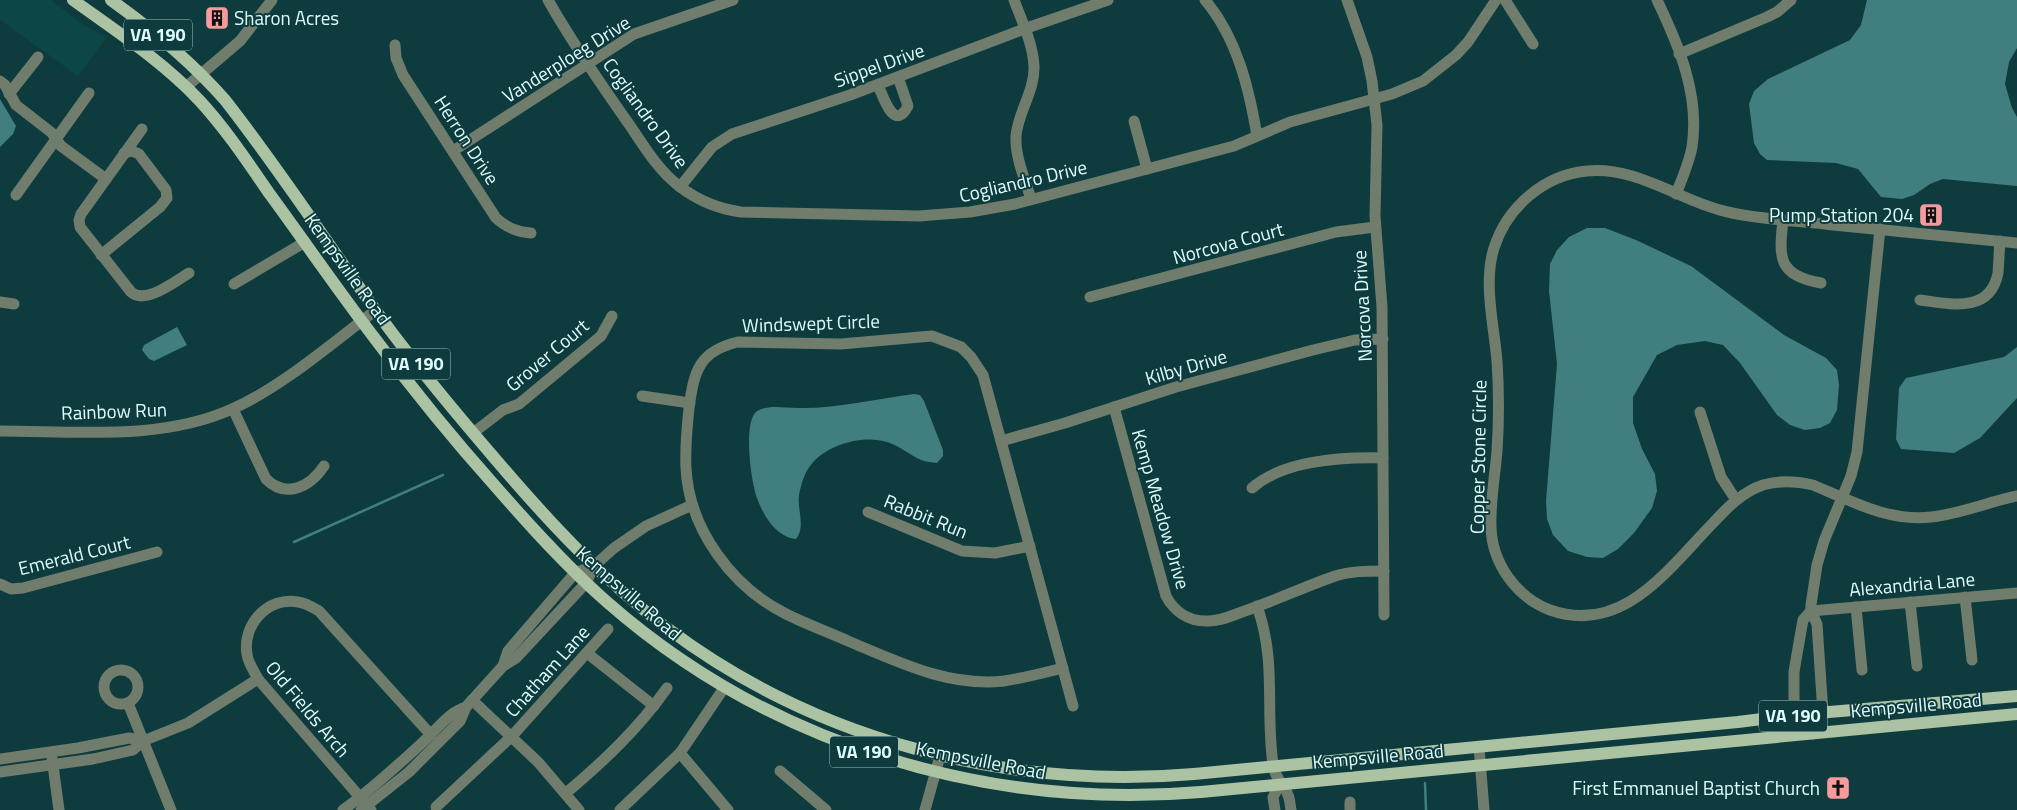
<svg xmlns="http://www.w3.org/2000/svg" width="2017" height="810" font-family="'Titillium Web',sans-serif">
	<rect width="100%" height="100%" fill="#0e3b3d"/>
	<path fill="#0d4647" d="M0,0H51L82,24L107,37L78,76L0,20Z"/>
	<g fill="#417e7f">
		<path d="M1867,0H2017V48L2009,62L2005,84L2012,108L2017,117V186L1943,179L1930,184L1914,195L1902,199L1881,197L1858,169L1836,163L1767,160L1760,154L1754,143L1749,104L1754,91L1768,79L1850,40L1861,25Z"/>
		<path d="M0,99L16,126L13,134L0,147Z"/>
		<path d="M1587,228H1605L1636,240L1691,266L1784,335L1826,358L1837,370L1839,385L1837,410L1830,423L1820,428L1805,430L1790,425L1777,415L1740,363L1723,345L1705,341L1677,345L1657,355L1633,397V423L1642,449L1655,474L1657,491L1652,508L1634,533L1618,549L1603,558L1587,557L1568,551L1553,535L1547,519L1546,501L1557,364L1549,291L1550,264L1557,250L1569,237Z"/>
		<path d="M177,327L187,345L154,361L149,359L142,350L144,345Z"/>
		<path d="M2017,347V398L1980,438L1954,453L1901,449L1896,439L1899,388L1906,378L2004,357Z"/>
		<path d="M914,394L920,395L924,401L943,450V456L937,463C932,462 926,462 921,460C910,455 900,446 887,442C863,434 825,445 810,466C804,474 801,485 799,495C797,510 806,527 796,539C776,537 763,515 757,498C751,482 743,424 756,412C766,404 785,408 797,408C836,409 875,399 914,394Z"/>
	</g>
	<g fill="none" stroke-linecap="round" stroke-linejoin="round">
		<g stroke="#417e7f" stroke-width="2.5">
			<path d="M294,542L443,475"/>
			<path d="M1425,783L1426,810"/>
		</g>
		<g stroke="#707c6c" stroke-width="11">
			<path d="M548,0C573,44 602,86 631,127C645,148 659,171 679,186C697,200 719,209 741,212L919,216L970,212L1015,204L1234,146L1290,122L1392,94L1423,81L1456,55L1468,42L1496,0"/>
			<path d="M1014,0C1022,21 1033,44 1034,66C1035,91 1018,112 1016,136C1015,157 1025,180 1031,199"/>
			<path d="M1205,0C1237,38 1249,88 1257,136"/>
			<path d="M1347,0L1367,57L1372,81L1377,125L1375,216L1382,307L1384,615"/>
			<path d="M1505,0L1533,44"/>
			<path d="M1657,0C1679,46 1700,95 1692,147C1689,163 1682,179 1676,194"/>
			<path d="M395,45L396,58L403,75L496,218C507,228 517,232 531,233"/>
			<path d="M1679,54L1767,17L1777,12L1791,0"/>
			<path d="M0,81L5,85L16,105L52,133L61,146L106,179"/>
			<path d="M878,85C883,96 894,133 908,106L898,77"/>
			<path d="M186,87L240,41L272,0"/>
			<path d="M9,94L38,57"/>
			<path d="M1134,121L1147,169"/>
			<path d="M142,129L81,214L79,220L80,227L131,292C145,305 174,282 189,273"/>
			<path d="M453,151L634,34L733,0"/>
			<path d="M680,187L712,147L732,134L850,95L1024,29L1108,0"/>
			<path d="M16,195L89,93"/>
			<path d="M1783,220C1779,257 1777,275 1821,283"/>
			<path d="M2017,243C1956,237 1894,231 1833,225C1800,221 1765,220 1732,213C1682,203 1639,166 1587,171C1544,175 1507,207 1494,248C1483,283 1494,325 1497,361C1499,391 1499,421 1497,451C1495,476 1490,502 1491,527C1492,563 1516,597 1550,610C1623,636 1669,568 1713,523C1727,508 1742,492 1763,485C1780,480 1796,481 1813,485C1851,501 1889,522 1931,517C1960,514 1988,502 2017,496"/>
			<path d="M101,255L160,207L167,198L166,190L139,154L132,151L124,153"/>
			<path d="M234,284L305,242"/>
			<path d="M1090,297L1336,232L1375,227"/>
			<path d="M1920,300C1950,304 1990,314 1998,273C1999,262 1999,251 2000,241"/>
			<path d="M0,302L14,304"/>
			<path d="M642,396L690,403"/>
			<path d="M1114,407L1166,596C1174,611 1188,621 1206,621C1218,622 1231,616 1242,612C1274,601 1304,587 1335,576C1351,571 1367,571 1384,571"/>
			<path d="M233,409L266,479C286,499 310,487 324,466"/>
			<path d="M1700,412L1721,477L1736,500"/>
			<path d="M0,431C76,431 161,441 232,409C282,387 332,343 376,310"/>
			<path d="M473,433L503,410L519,404L601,336L612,316"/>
			<path d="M1001,441L1065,423L1176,387L1313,350L1355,340L1383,339"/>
			<path d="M1252,488C1284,460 1342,457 1383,458"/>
			<path d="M868,512L962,551L995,553L1030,546"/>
			<path d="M0,584L11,589L23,588L157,552"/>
			<path d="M1965,597L1972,660"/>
			<path d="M1910,602L1917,666"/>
			<path d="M1257,606C1277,662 1265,708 1273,764C1274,778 1284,784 1288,795C1290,799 1290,805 1291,810"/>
			<path d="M1856,607L1862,670"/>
			<path d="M1811,611L1803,620L1797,654L1794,672V715L1812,734L1823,713L1817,624L1811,611V605L1817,565L1824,541L1851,476L1857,452L1880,229"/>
			<path d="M1811,611L2017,593"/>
			<path d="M587,653L654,706"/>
			<path d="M503,666L508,651L575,573L594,566L614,548L646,526L692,505"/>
			<path d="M1063,668C1043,673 1024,678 1004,681C948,687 898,662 848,641C828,632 806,624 786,614C732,587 689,529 686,468C685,448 687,427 689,408C694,371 699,351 738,342L841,344L932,336L961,347L971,357L983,375L1073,706"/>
			<circle cx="121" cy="687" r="17"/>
			<path d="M472,700L538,762L579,810"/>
			<path d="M128,703L171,810"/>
			<path d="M1479,747L1484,810"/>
			<path d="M680,753L728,810"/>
			<path d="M52,758L59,810"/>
			<path d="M0,759L78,748L129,738L143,741"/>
			<path d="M780,771L826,810"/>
			<path d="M0,772L93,759L133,750L143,741L188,723L258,679"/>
			<path d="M566,793C604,761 638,729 667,688"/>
			<path d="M1350,802V810"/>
			<path d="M436,807L512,736L608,629"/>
			<path d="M343,810C371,790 397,766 422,743C438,729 446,714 466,707"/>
			<path d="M361,810L409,772L460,721L466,707L503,666L516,658L586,583L594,566"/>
			<path d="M371,810L258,679C254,671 248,663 247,654C242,625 268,596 298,602C306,603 312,607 319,611L431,735"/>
			<path d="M620,810L680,753L724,688"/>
			<path d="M925,810L940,756"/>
			<path d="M1275,810L1273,797L1280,784"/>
		</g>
		<g stroke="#abc2a3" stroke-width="12">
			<path d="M73,0C116,31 162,61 199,100C225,128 247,161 269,193C305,242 339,292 376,340C414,391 454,440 496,487C531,527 567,567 607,602C770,745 986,810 1201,792L2017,714"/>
			<path d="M111,0C153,30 191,61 225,100C283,174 334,254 390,330C424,375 460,418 497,461C549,522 603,580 667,628C817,741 1009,790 1194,774L1738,722L1794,715L2017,696"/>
		</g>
	</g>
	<defs>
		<symbol id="building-square" viewBox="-11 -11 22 22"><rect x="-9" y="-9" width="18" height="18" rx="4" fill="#f59b9e" stroke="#0e3b3d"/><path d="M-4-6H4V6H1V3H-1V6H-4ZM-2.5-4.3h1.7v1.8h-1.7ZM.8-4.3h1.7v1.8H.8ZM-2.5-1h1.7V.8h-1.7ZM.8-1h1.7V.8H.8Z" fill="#111"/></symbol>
		<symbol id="church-square" viewBox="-11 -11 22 22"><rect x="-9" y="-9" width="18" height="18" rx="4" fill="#f59b9e" stroke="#0e3b3d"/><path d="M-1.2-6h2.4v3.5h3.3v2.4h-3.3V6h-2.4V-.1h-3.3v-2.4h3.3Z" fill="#111"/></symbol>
	</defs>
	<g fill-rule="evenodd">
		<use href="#building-square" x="203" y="4" width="28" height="28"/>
		<use href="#building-square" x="1917" y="201" width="28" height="28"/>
		<use href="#church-square" x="1824" y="774" width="28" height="28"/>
	</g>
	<g text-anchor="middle" stroke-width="4" stroke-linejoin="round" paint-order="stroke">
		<g fill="#0e3b3d" stroke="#a0c2c3" stroke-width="1">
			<rect x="124" y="19.5" width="68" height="31" rx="4"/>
			<rect x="382" y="348.5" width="68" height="31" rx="4"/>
			<rect x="1759" y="700.5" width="68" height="31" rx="4"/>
			<rect x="830" y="736.5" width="68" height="31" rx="4"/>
		</g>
		<g font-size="18" font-weight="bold" fill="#dffcfc">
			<text x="158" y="41">VA 190</text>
			<text x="416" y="370">VA 190</text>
			<text x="1793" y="722">VA 190</text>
			<text x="864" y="758">VA 190</text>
		</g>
		<g font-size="19" fill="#dffcfc" stroke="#0e3b3d" text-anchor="end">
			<text x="234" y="25" text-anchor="start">Sharon Acres</text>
			<text x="1914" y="222">Pump Station 204</text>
			<text x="1820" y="795">First Emmanuel Baptist Church</text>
		</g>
		<g font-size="19" fill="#dffcfc" stroke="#0e3b3d">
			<text transform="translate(566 59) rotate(-32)" y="7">Vanderploeg Drive</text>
			<text transform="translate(879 65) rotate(-20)" y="7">Sippel Drive</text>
			<text transform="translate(646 113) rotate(54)" y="7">Cogliandro Drive</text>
			<text transform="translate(467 140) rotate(57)" y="7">Herron Drive</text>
			<text transform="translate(1023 181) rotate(-13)" y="7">Cogliandro Drive</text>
			<text transform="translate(1228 243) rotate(-15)" y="7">Norcova Court</text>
			<text transform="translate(348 269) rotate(54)" y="7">Kempsville Road</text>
			<text transform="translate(1362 306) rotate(-93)" y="7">Norcova Drive</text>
			<text transform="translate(811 323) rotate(-2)" y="7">Windswept Circle</text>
			<text transform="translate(547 355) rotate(-40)" y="7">Grover Court</text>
			<text transform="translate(1186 367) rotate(-16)" y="7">Kilby Drive</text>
			<text transform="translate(114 411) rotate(-2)" y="7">Rainbow Run</text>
			<text transform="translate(1478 457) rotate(-89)" y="7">Copper Stone Circle</text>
			<text transform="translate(1161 509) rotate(74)" y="7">Kemp Meadow Drive</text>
			<text transform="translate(926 516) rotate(22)" y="7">Rabbit Run</text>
			<text transform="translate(74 555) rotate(-14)" y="7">Emerald Court</text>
			<text transform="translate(1912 584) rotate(-5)" y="7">Alexandria Lane</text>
			<text transform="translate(629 593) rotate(41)" y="7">Kempsville Road</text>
			<text transform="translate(547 671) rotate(-48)" y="7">Chatham Lane</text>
			<text transform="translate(1916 705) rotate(-5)" y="7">Kempsville Road</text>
			<text transform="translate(308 709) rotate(50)" y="7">Old Fields Arch</text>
			<text transform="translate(1378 756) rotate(-5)" y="7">Kempsville Road</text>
			<text transform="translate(981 760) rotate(11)" y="7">Kempsville Road</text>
		</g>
	</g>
</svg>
